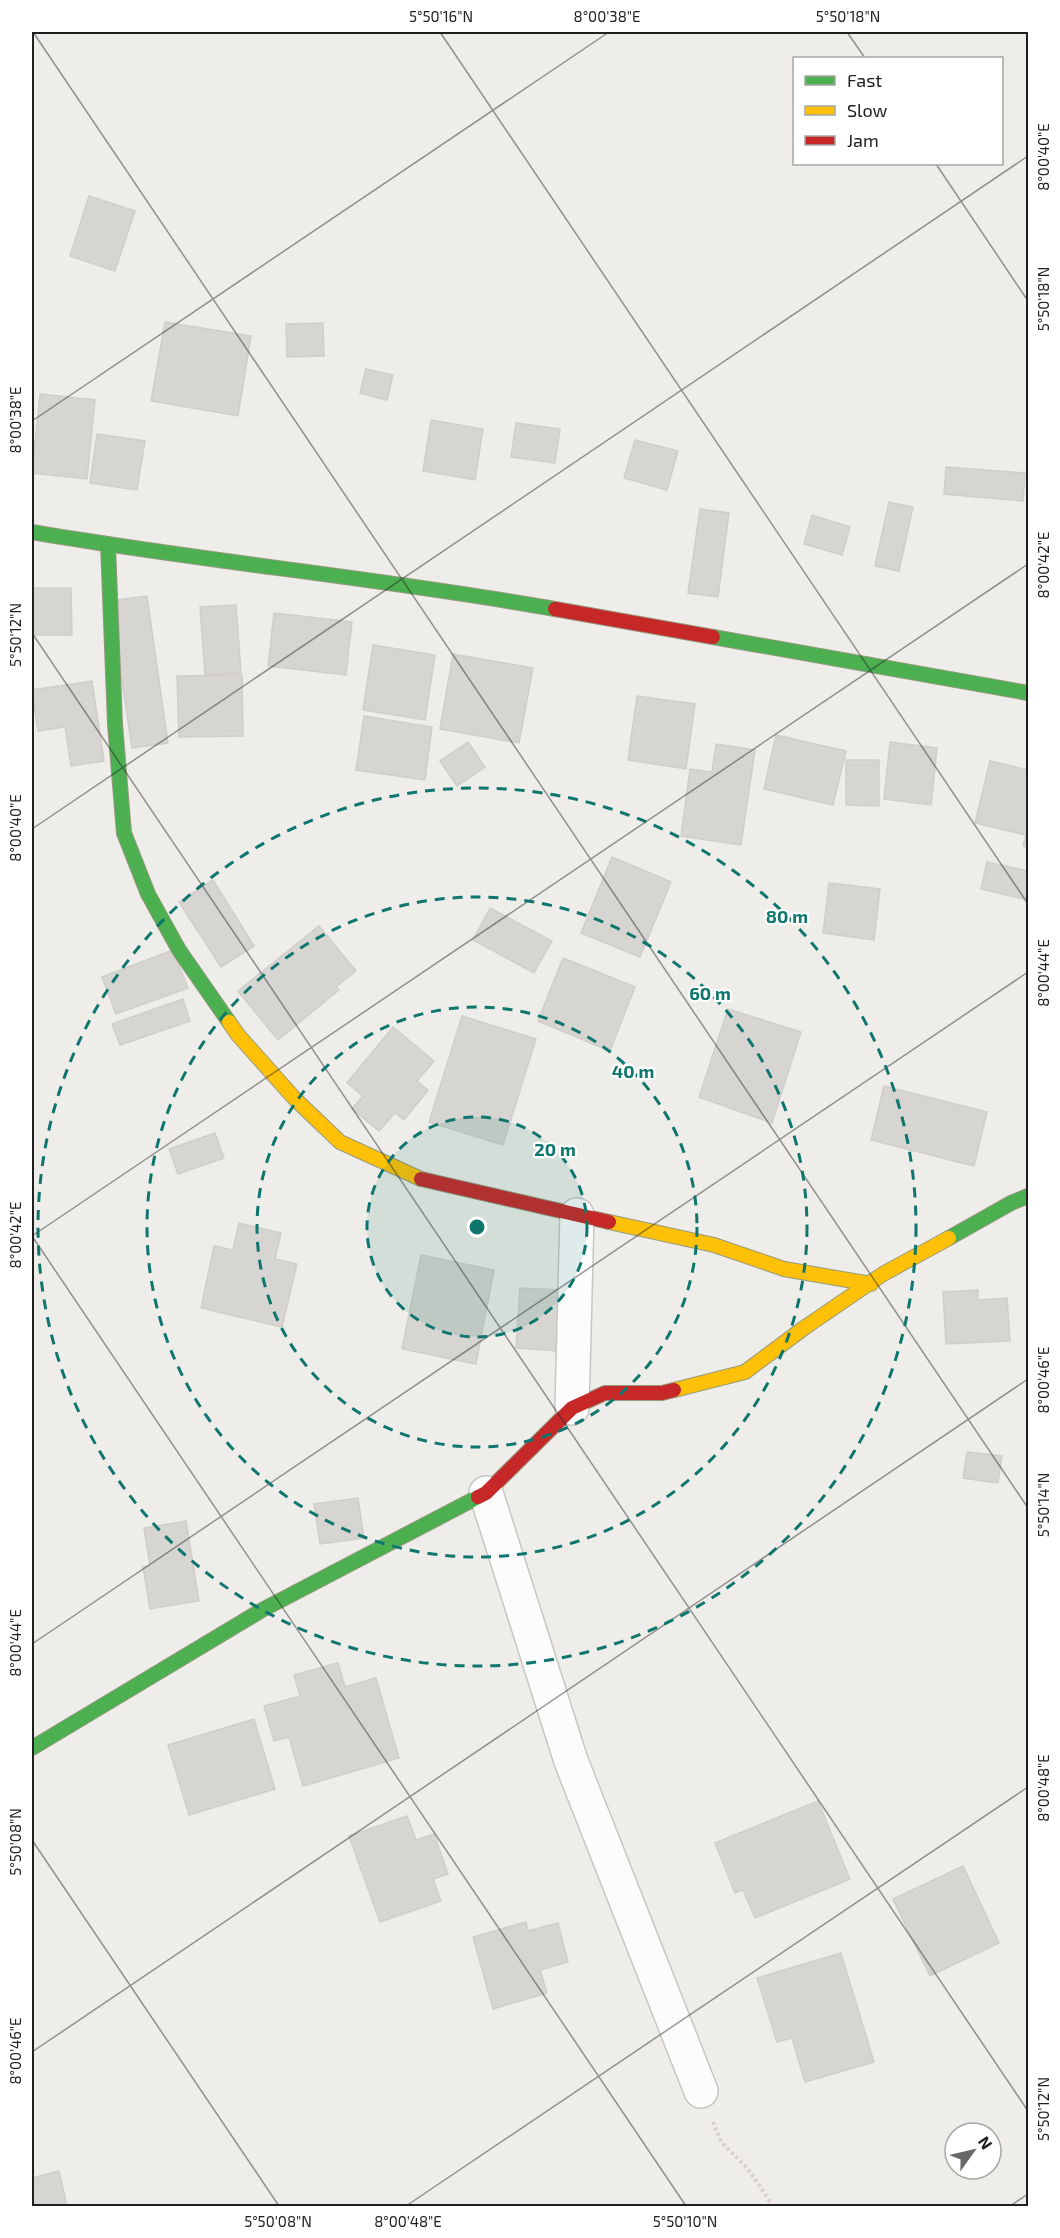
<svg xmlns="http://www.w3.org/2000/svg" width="1060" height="2238" font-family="'Exo 2',sans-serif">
	<rect width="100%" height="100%" fill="#eeede9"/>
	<g fill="#d7d5d1" stroke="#d1ceca" stroke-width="1.5">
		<path d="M89,196L135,211L115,271L70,256Z"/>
		<path d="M165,322L251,336L238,416L151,401Z"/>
		<path d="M323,323L324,356L287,357L286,324Z"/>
		<path d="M366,369L393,375L387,400L360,393Z"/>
		<path d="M40,394L95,400L87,479L32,473Z"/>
		<path d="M431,420L483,429L475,480L423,471Z"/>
		<path d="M516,423L560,429L555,463L511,457Z"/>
		<path d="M97,434L145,441L137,490L90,483Z"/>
		<path d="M635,440L678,451L667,490L624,478Z"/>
		<path d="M946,467L1025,473L1023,501L944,494Z"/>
		<path d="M889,502L913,507L899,571L875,566Z"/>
		<path d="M700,509L729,513L718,597L688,593Z"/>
		<path d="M812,515L850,527L842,555L804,544Z"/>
		<path d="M32,588H71L72,635H32Z"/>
		<path d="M147,596L168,743L132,748L110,601Z"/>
		<path d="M236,605L241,673L205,675L200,607Z"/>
		<path d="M274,613L352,622L346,675L268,666Z"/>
		<path d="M373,645L435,655L425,720L363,710Z"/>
		<path d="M453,654L533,668L519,743L440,729Z"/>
		<path d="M242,675L243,736L179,737L177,676Z"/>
		<path d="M92,681L104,761L71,766L65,727L38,731L32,690Z"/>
		<path d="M637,696L695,704L686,769L628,760Z"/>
		<path d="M364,716L432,727L425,780L356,770Z"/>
		<path d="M776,735L846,751L833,805L764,789Z"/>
		<path d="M468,742L485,767L457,786L440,761Z"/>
		<path d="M890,742L937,748L931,805L884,799Z"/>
		<path d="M716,744L755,750L741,845L681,836L690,769L712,772Z"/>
		<path d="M846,760H879V806L846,805Z"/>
		<path d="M990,761L1028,770V847L1023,846L1026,835L975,823Z"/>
		<path d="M612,857L671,882L640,957L581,933Z"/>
		<path d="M987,862L1028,871V900L981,889Z"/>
		<path d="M213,880L254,946L221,967L179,902Z"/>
		<path d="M829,883L880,889L874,940L823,933Z"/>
		<path d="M490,908L552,941L534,973L473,940Z"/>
		<path d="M319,926L356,971L336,987L339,990L278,1040L238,991Z"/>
		<path d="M173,950L188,988L116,1014L102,977Z"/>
		<path d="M563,958L635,987L610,1051L538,1021Z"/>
		<path d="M183,999L190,1021L120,1045L112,1024Z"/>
		<path d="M728,1009L801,1032L772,1123L699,1097Z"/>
		<path d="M462,1016L536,1039L503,1145L429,1122Z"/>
		<path d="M393,1027L434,1061L417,1081L428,1090L404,1120L395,1113L379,1131L352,1109L363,1096L347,1083Z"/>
		<path d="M884,1086L987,1112L974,1166L871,1140Z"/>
		<path d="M215,1133L224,1158L178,1174L169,1149Z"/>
		<path d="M239,1223L281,1233L275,1259L297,1264L282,1327L201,1308L214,1246L233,1250Z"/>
		<path d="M421,1255L494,1270L476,1364L402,1349Z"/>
		<path d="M520,1288L562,1290L559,1351L516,1348Z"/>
		<path d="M978,1290V1300L1007,1298L1010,1341L946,1344L943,1292Z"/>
		<path d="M967,1452L1002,1456L998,1483L963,1478Z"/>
		<path d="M358,1498L364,1538L320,1544L314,1504Z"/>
		<path d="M186,1521L199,1601L150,1609L143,1567L150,1566L144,1528Z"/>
		<path d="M338,1663L345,1687L376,1678L399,1758L303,1786L289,1737L274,1741L264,1706L300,1696L294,1675Z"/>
		<path d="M254,1719L275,1789L189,1815L168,1745Z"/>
		<path d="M818,1801L850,1879L755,1918L743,1890L735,1893L715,1843Z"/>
		<path d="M407,1816L416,1840L434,1834L448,1874L433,1879L441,1901L380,1922L349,1836Z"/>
		<path d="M963,1866L999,1943L930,1976L893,1899Z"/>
		<path d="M526,1922L528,1931L558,1923L568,1962L540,1970L547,1993L493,2009L473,1937Z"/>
		<path d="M841,1953L874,2062L805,2082L792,2038L777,2042L757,1978Z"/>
		<path d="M59,2171L67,2206H32V2178Z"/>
	</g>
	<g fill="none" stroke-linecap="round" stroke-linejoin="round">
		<defs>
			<g id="street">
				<path d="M572,1408L577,1215"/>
				<path d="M486,1493L571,1761L701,2091"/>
			</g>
			<g id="fast">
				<path d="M32,532C206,562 381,578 555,609"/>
				<path d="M108,545L115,724L124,833L148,894L179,950L229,1022"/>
				<path d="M713,637L1028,693"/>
				<path d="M949,1238L1011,1203L1028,1196"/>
				<path d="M32,1748L262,1610L478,1497"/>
			</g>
			<g id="slow">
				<path d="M229,1022L238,1035L295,1099L340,1142L421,1179"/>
				<path d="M609,1222L714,1245L784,1269L871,1284"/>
				<path d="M674,1390L745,1372L804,1328L883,1274L949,1238"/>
			</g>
			<g id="jam">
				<path d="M555,609L713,637"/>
				<path d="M421,1179L609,1222"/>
				<path d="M478,1497L486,1493L572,1408L605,1393H662L674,1390"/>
			</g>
		</defs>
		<use href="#street" stroke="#c7c6c5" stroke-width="36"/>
		<use href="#fast" stroke="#95997f" stroke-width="16"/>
		<use href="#slow" stroke="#95997f" stroke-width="16"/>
		<use href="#jam" stroke="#95997f" stroke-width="16"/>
		<path stroke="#dcceca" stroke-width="4" stroke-dasharray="3 3" stroke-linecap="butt" d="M713,2122L722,2143L748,2169L773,2206"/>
		<use href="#street" stroke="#fcfcfc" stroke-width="33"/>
		<use href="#fast" stroke="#4caf50" stroke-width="14"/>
		<use href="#slow" stroke="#ffc107" stroke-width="14"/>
		<use href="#jam" stroke="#c62828" stroke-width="14"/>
	</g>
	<path fill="none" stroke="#202020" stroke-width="1.5" stroke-opacity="0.45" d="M33,32L1028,1508M440,32L1028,904M847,32L865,58M936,164L1028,301M32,421L609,32M32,633L1028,2111M32,829L1028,156M32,1236L1028,564M32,1236L686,2206M32,1644L1028,972M32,1840L279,2206M32,2052L1028,1379M406,2206L1028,1787M1010,2206L1028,2194"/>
	<circle cx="477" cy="1227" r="110" fill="#0f766e" fill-opacity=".12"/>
	<g fill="none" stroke="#0f766e" stroke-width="3" stroke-dasharray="10 8">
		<circle cx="477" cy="1227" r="110"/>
		<circle cx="477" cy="1227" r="220"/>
		<circle cx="477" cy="1227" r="330"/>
		<circle cx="477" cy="1227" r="439"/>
	</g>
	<circle cx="477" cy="1227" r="9" fill="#0f766e" stroke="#fff" stroke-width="3"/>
	<g font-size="18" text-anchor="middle" font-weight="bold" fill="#0f766e" stroke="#fff" stroke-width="4.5" stroke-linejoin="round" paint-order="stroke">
		<text x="787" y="923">80 m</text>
		<text x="710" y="1000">60 m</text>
		<text x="633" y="1078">40 m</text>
		<text x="555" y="1156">20 m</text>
	</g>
	<rect width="1060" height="2238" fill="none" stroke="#ffffff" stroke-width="66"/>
	<rect x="793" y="57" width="210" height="108" fill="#ffffff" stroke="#a6a6a6" stroke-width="1.5"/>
	<rect x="805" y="76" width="30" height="9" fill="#4caf50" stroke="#a6a6a6" stroke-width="1.5"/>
	<text x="847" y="87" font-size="18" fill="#202020">Fast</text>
	<rect x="805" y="106" width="30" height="9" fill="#ffc107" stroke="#a6a6a6" stroke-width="1.5"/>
	<text x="847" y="117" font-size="18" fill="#202020">Slow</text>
	<rect x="805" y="136" width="30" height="9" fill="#c62828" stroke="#a6a6a6" stroke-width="1.5"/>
	<text x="847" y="147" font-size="18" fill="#202020">Jam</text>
	<g transform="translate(973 2151) rotate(56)"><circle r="28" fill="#ffffff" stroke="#a6a6a6" stroke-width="1.5"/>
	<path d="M0-4.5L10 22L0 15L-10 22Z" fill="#686866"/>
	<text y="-9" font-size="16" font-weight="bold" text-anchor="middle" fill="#202020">N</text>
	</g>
	<rect x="33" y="33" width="994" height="2172" fill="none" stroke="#202020" stroke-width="2"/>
	<g font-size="15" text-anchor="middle" fill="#202020">
		<text x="441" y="22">5°50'16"N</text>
		<text x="607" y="22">8°00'38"E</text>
		<text x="848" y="22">5°50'18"N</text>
		<text transform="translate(1044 157) rotate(-90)" y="5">8°00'40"E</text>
		<text transform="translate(1044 299) rotate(-90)" y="5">5°50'18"N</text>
		<text transform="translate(16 420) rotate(-90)" y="5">8°00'38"E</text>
		<text transform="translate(1044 565) rotate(-90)" y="5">8°00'42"E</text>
		<text transform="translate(16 635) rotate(-90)" y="5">5°50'12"N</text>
		<text transform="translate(16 828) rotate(-90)" y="5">8°00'40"E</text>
		<text transform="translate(1044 973) rotate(-90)" y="5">8°00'44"E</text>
		<text transform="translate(16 1235) rotate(-90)" y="5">8°00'42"E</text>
		<text transform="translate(1044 1380) rotate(-90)" y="5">8°00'46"E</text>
		<text transform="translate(1044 1505) rotate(-90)" y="5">5°50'14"N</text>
		<text transform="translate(16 1643) rotate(-90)" y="5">8°00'44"E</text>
		<text transform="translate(1044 1788) rotate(-90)" y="5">8°00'48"E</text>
		<text transform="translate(16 1842) rotate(-90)" y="5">5°50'08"N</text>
		<text transform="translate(16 2051) rotate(-90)" y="5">8°00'46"E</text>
		<text transform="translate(1044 2109) rotate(-90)" y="5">5°50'12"N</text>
		<text x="278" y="2227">5°50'08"N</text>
		<text x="408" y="2227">8°00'48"E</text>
		<text x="685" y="2227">5°50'10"N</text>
	</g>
</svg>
